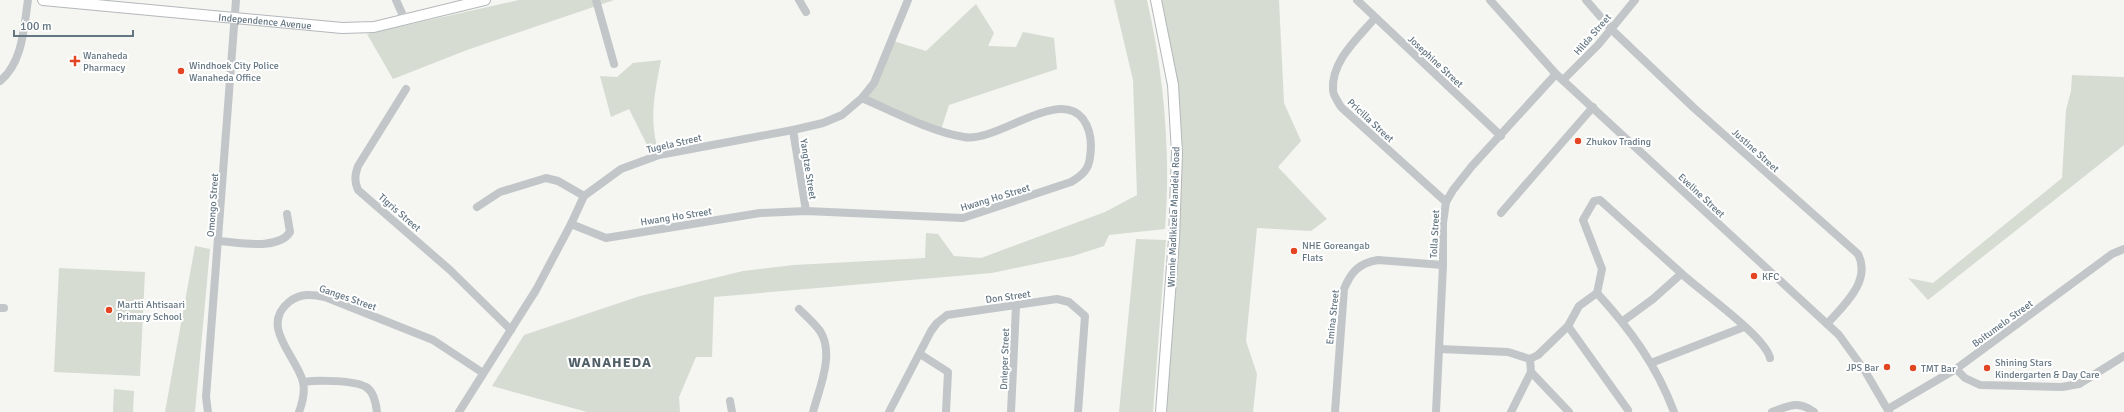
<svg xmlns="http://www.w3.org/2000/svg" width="2124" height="412" font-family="Signika,sans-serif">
	<rect width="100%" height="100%" fill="#f5f5f1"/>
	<g fill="#d6dcd2">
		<path d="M519,0H614L467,50L393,79L367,34Z"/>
		<path d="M1114,0H1147C1164,74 1171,153 1165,229L1109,235L1104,246L1073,256L992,273L714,297L712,357H696L679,397L680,412H587L492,386L524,335L640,296L743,271L794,265L925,258L926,233L938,234L954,256L981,258L1105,212L1137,195L1133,80Z"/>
		<path d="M1156,0H1279L1284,103L1301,141L1278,167L1327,219L1311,231L1257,228L1246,341L1257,374L1253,412H1161L1176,120Z"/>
		<path d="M976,4L994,33L988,46L1016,47L1023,32L1054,38L1057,69L949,105L941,130L862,98L893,41L926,51Z"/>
		<path d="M661,60C654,97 649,118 659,155L653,157L629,109L611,117L600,76L617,77L633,63Z"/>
		<path d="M2072,75L2124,77V145L1928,300L1908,278L1933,283L2062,178L2066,110L2071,91Z"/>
		<path d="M1136,239L1166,240L1153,412H1119Z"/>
		<path d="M195,246L210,249L195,412H165Z"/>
		<path d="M59,268L145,272L140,376L54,372Z"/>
		<path d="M114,389L134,391L133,412H113Z"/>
	</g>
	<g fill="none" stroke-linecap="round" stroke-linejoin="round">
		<defs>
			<g id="major">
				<path id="s1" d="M43,0L342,28L374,27L485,0"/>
				<path d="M1156,0L1173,85L1177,153L1174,239L1161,412"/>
			</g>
		</defs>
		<use href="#major" stroke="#b3b8bb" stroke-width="12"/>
		<g stroke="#c2c6c9" stroke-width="8">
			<path d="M396,0L405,20"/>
			<path d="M596,0L614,64"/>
			<path d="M799,0L806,12"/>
			<path d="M1357,0L1501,136"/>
			<path d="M1490,0L1556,74L1839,335L1865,371L1889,412"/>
			<path d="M1586,0L1611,29L1694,108L1858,254C1872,281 1843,306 1827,324"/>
			<path d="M1375,18C1358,38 1331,61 1333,90C1333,95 1338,102 1341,107L1446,202"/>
			<path d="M1563,80L1598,45L1635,0"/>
			<path d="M0,81C23,63 24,26 28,0"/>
			<path d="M406,89L358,166C355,175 354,181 358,190L450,270L511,330"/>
			<path d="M793,130L806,211"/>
			<path d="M477,207L500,192L546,178L558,181L584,196"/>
			<path d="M1501,213L1593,107"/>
			<path d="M571,224L606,238L760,213L806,211L963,218L1071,182C1081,176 1089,170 1090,157C1092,144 1091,130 1083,119C1058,87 997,143 964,137C932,132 892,111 862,98"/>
			<path d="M219,241C238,242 278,251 290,232L287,214"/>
			<path d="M1597,293C1630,329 1657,366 1674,412"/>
			<path d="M0,308H4"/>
			<path d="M799,309C806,316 814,323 820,331C835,354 819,389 813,412"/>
			<path d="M1623,321L1653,299L1681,274"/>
			<path d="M1568,326L1628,410"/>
			<path d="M1440,349L1508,352L1530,359L1538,355L1568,326L1579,306L1597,293L1602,269L1583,220L1594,201L1600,200C1627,224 1654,249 1681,273C1700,291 1765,336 1770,358"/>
			<path d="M920,354L948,372L946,412"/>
			<path d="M1651,363L1744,327"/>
			<path d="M1956,369L1965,378L1980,385L2062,387L2079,384L2124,356"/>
			<path d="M1531,372L1569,412"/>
			<path d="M303,382C317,380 354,380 366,387C374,392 376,403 377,412"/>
			<path d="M730,401L732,412"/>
			<path d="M1888,409L1956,369L2112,254L2124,249"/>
			<path d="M208,412L206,397L236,0"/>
			<path d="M299,412C302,404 305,391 303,382C297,357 259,326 289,302C300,293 312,294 325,297L433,340L483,373"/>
			<path d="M459,412L536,290L571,224L584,196L621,169L659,155L793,130L823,123L842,115L862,98L874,83L908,0"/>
			<path d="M889,412L931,331L937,323L947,315L1057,299L1069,302L1085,316L1078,412"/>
			<path d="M1011,412L1016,306"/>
			<path d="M1335,412L1344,289C1351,272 1359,263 1378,260L1443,265"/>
			<path d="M1436,412L1443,265V223L1446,202L1453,190L1472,166L1556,74"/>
			<path d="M1511,412L1531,372L1530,359"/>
			<path d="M1772,412C1789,406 1798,400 1814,412"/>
		</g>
		<use href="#major" stroke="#fff" stroke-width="10"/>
	</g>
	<g fill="#e34422" stroke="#fff" stroke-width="1.5">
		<path d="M73 55h4v4h4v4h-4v4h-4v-4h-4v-4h4z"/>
		<circle cx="181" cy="71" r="4"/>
		<circle cx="1578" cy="141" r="4"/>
		<circle cx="1294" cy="251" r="4"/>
		<circle cx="1754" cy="276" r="4"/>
		<circle cx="109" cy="310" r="4"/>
		<circle cx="1887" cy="367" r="4"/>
		<circle cx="1913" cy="368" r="4"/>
		<circle cx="1987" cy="368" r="4"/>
	</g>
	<g text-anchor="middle" stroke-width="4" stroke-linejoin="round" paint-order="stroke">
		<g font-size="10" fill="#647682" stroke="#fff">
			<text dy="4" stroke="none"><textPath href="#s1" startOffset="223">Independence Avenue</textPath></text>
			<text transform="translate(1592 34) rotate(-49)" y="4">Hilda Street</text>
			<text transform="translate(1436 61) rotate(43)" y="4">Josephine Street</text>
			<text transform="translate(1371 120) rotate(43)" y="4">Pricilla Street</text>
			<text transform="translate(674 143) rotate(-13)" y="4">Tugela Street</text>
			<text transform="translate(1756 150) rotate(42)" y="4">Justine Street</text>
			<text transform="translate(809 169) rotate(81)" y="4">Yangtze Street</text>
			<text transform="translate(1702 195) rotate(43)" y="4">Eveline Street</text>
			<text transform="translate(995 197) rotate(-17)" y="4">Hwang Ho Street</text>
			<text transform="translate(212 205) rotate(-86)" y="4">Omongo Street</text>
			<text transform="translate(400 212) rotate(41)" y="4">Tigris Street</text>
			<text transform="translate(676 216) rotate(-9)" y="4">Hwang Ho Street</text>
			<text transform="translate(1173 217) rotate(-88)" y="4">Winnie Madikizela Mandela Road</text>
			<text transform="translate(1434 234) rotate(-87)" y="4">Tolla Street</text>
			<text transform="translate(1008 296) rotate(-8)" y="4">Don Street</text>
			<text transform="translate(348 297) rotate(19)" y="4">Ganges Street</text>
			<text transform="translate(1332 317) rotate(-84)" y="4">Emina Street</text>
			<text transform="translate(2002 323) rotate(-36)" y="4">Boitumelo Street</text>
			<text transform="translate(1004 359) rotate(-88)" y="4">Dnieper Street</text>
		</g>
		<g font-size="10" fill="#647682" stroke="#fff" text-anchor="start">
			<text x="83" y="59">Wanaheda<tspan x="83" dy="12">Pharmacy</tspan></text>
			<text x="189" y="69">Windhoek City Police<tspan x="189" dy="12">Wanaheda Office</tspan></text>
			<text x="1586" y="145">Zhukov Trading</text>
			<text x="1302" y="249">NHE Goreangab<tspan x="1302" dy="12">Flats</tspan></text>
			<text x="1762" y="280">KFC</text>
			<text x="117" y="308">Martti Ahtisaari<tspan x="117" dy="12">Primary School</tspan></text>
			<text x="1995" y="366">Shining Stars<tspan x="1995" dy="12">Kindergarten &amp; Day Care</tspan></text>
			<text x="1879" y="371" text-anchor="end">JPS Bar</text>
			<text x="1921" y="372">TMT Bar</text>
		</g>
		<g font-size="14" font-weight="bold" letter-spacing="1" fill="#515f67" stroke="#fff">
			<text x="610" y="367">WANAHEDA</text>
		</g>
	</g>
	<path d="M14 30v6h119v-6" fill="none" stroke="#647682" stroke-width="2"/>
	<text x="20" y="30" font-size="12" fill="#647682" stroke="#ffffff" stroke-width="3" paint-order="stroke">100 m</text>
</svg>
